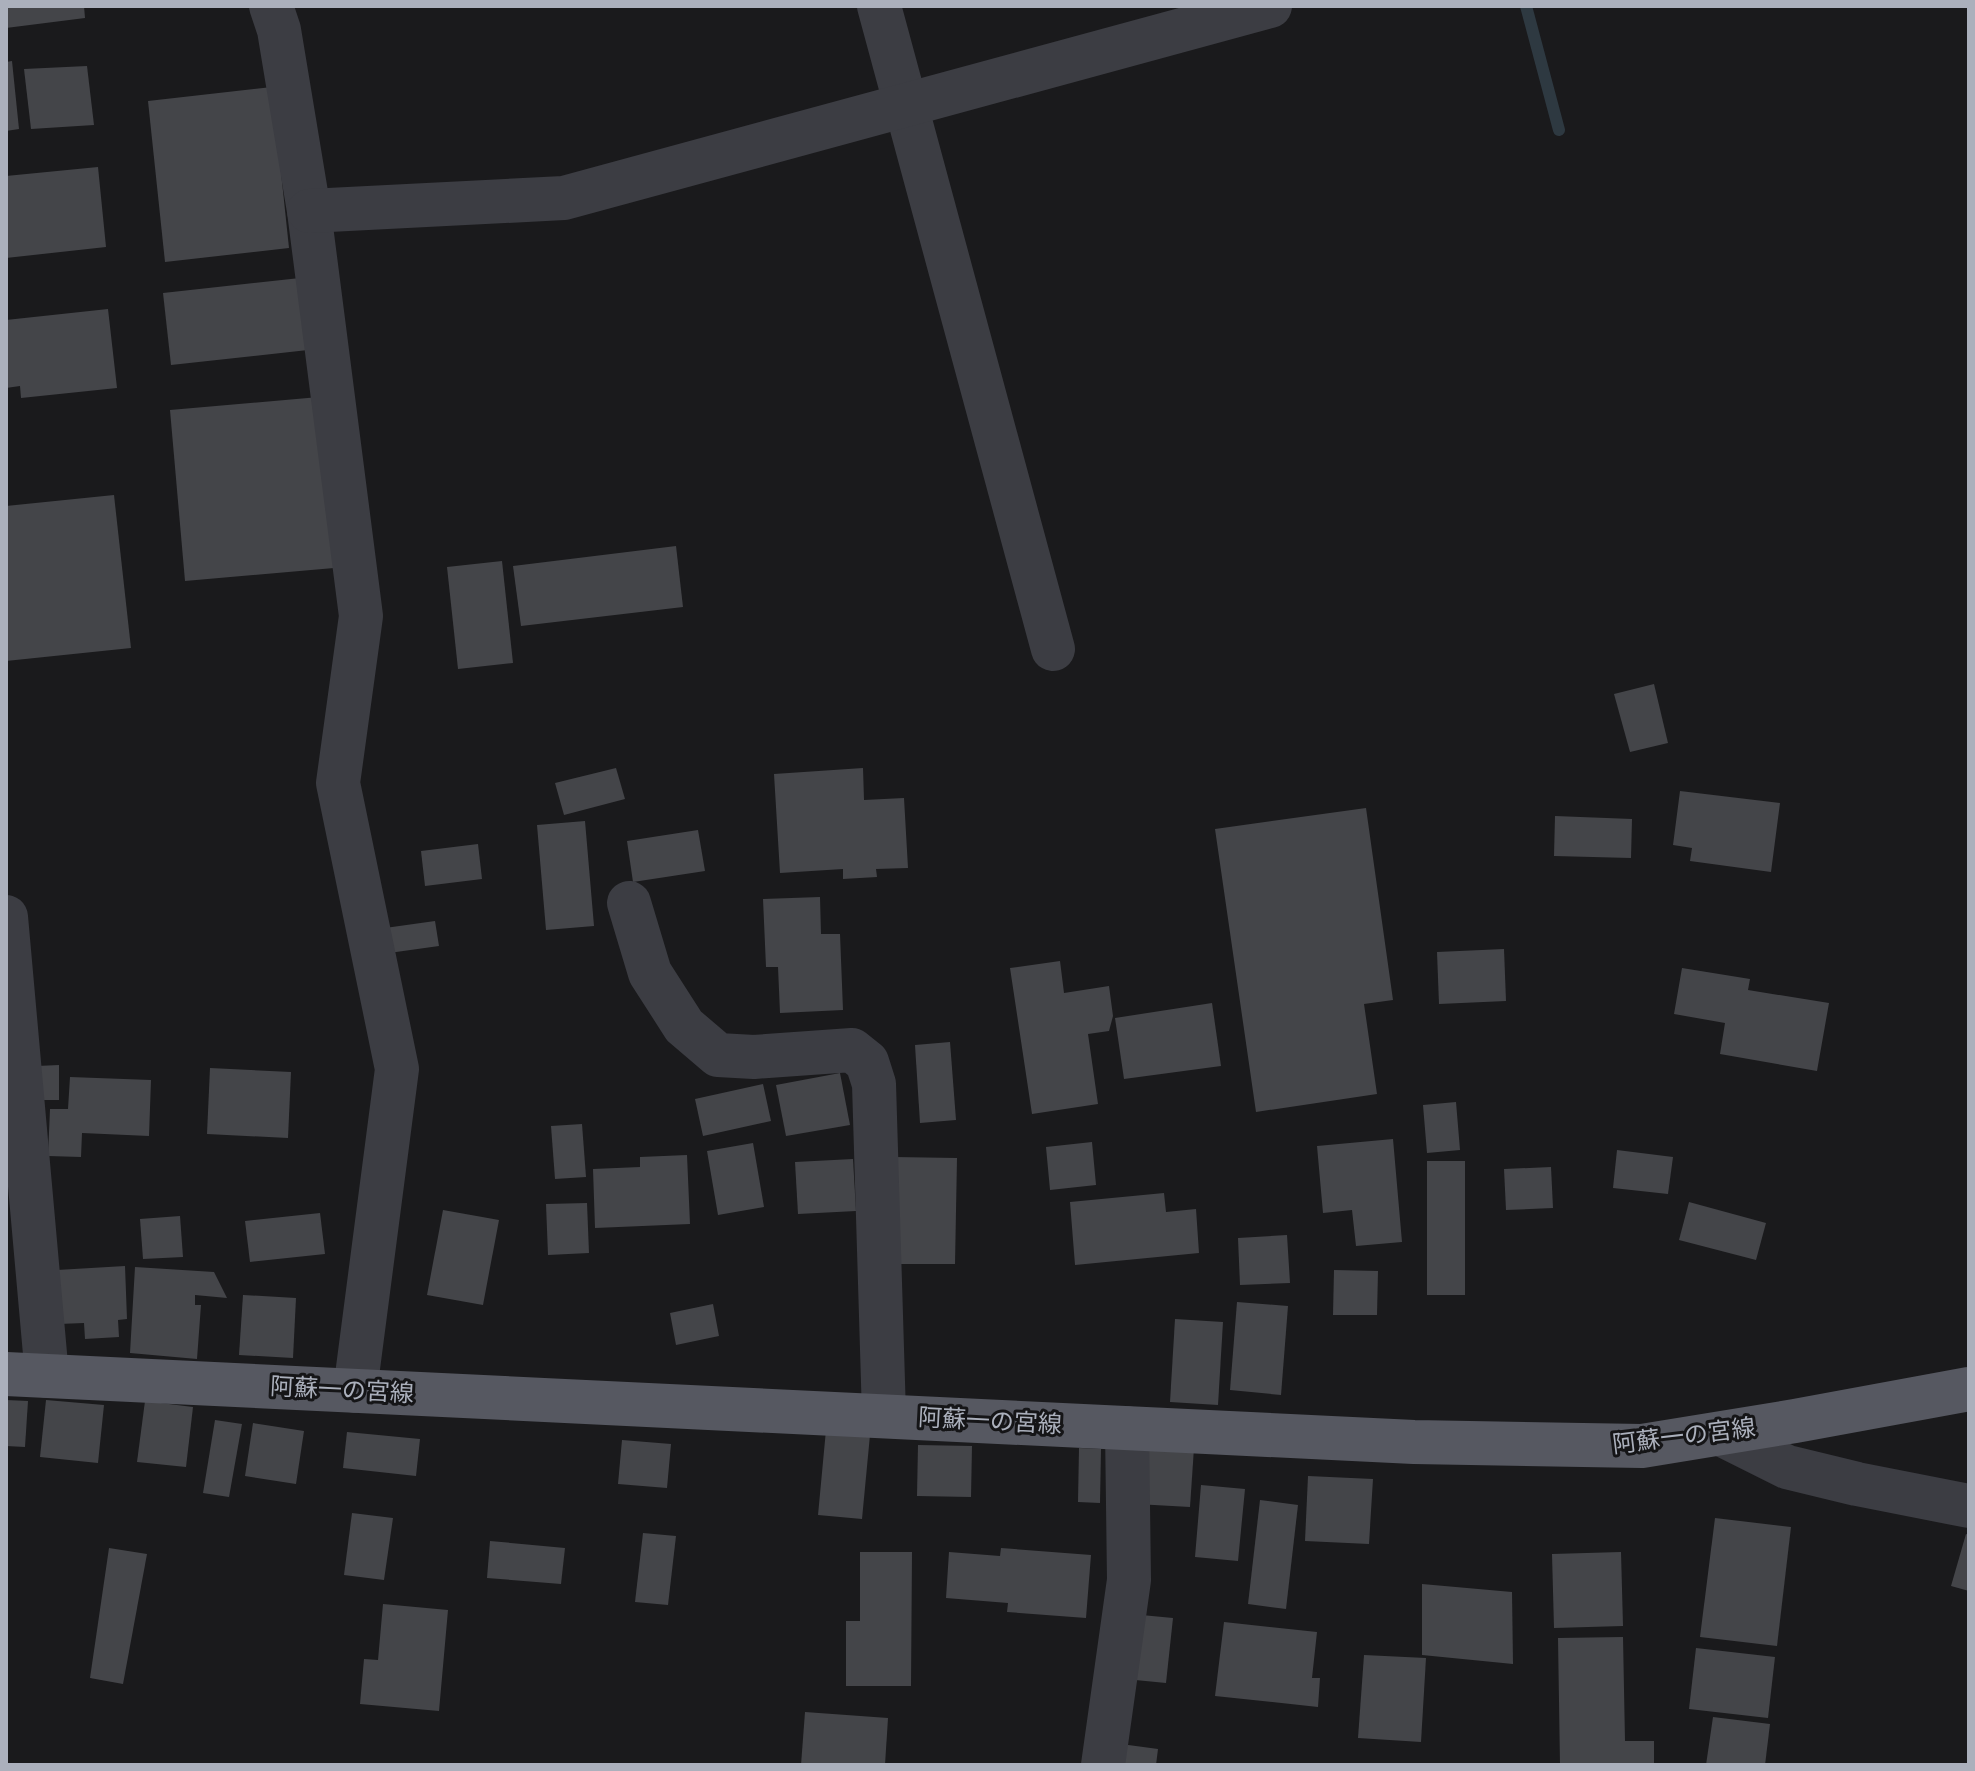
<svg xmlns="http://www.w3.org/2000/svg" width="1975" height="1771" font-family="'Asap Condensed','Noto Sans JP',sans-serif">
	<rect width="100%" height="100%" fill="#1a1a1c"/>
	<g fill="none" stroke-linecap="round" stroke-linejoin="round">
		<path stroke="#2e3941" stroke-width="12" d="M1526,6L1559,130"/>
	</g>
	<g fill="#444549">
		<path d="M6,6H84L85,18L6,28Z"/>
		<path d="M12,61L19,129L6,131V62Z"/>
		<path d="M87,66L94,125L31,129L24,69Z"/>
		<path d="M272,87L289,248L165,262L148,101Z"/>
		<path d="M98,167L106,247L6,258V176Z"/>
		<path d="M300,278L308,350L171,365L163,293Z"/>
		<path d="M108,309L117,388L21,398L20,386L6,388V320Z"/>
		<path d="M319,397L334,568L185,581L170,410Z"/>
		<path d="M114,495L131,648L6,661V506Z"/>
		<path d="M676,546L683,607L521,626L513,566Z"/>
		<path d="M502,561L513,663L458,669L447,567Z"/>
		<path d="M1654,684L1668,743L1630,752L1614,694Z"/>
		<path d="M616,768L625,799L564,815L555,783Z"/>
		<path d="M863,768L864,800L904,798L908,868L876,869L877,877L843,879V869L780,873L774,774Z"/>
		<path d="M1680,791L1780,803L1771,872L1690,861L1692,848L1673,845Z"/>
		<path d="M1366,808L1393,1000L1364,1004L1377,1094L1256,1112L1215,829Z"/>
		<path d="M1555,816L1632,819L1631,858L1554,856Z"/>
		<path d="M585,821L594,926L546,930L537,825Z"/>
		<path d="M698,830L705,871L633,882L627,841Z"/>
		<path d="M478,844L482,879L425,886L421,851Z"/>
		<path d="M820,897L821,934H840L843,1010L780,1013L778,967H766L763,899Z"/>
		<path d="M435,921L439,946L389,953L385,928Z"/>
		<path d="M1504,949L1506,1001L1439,1004L1437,952Z"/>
		<path d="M1060,961L1064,993L1109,986L1113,1016L1109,1031L1088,1034L1098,1104L1032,1114L1010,968Z"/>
		<path d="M1682,968L1750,979L1748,990L1829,1003L1817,1071L1720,1054L1725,1023L1674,1014Z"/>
		<path d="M1212,1003L1221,1066L1124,1079L1115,1018Z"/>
		<path d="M950,1042L956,1120L920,1123L915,1045Z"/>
		<path d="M59,1065V1100H37V1066Z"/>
		<path d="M210,1068L291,1072L288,1138L207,1134Z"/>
		<path d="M840,1073L850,1125L786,1136L776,1085Z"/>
		<path d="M70,1077L151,1080L149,1136L82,1133L81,1157L48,1156L50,1109H68Z"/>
		<path d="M763,1084L771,1121L703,1136L695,1099Z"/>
		<path d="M1456,1102L1460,1150L1427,1153L1423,1105Z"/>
		<path d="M582,1124L586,1177L555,1179L551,1126Z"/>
		<path d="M1393,1139L1402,1242L1356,1246L1352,1210L1323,1213L1317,1146Z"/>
		<path d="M1092,1142L1096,1185L1050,1190L1046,1147Z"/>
		<path d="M753,1143L764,1207L718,1215L707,1151Z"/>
		<path d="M1617,1150L1673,1157L1668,1194L1613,1188Z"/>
		<path d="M687,1155L690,1224L595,1228L593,1169L640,1167V1157Z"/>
		<path d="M894,1157L957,1158L955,1264H892Z"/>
		<path d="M853,1159L856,1211L798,1214L795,1162Z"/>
		<rect x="1427" y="1161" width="38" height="134"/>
		<path d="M1551,1167L1553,1208L1506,1210L1504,1169Z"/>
		<path d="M1164,1193L1166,1212L1196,1209L1199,1253L1075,1265L1070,1202Z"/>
		<path d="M1689,1202L1766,1223L1756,1260L1679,1240Z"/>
		<path d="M587,1203L589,1253L548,1255L546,1204Z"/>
		<path d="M443,1210L499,1220L483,1305L427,1295Z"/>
		<path d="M320,1213L325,1254L250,1262L245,1221Z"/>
		<path d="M180,1216L183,1257L143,1259L140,1219Z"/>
		<path d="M1287,1235L1290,1283L1240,1285L1238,1238Z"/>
		<path d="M125,1266L127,1319L118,1320L119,1337L85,1339L84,1323L59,1324L57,1270Z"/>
		<path d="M135,1267L214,1272L227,1298L195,1295V1305H201L197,1359L130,1353Z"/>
		<path d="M1334,1270L1378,1271L1377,1315H1333Z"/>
		<path d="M243,1295L296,1298L293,1358L239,1355Z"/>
		<path d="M1237,1302L1288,1306L1281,1395L1230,1390Z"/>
		<path d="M713,1304L719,1336L676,1345L670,1313Z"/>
		<path d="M1175,1319L1223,1322L1218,1405L1170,1402Z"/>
		<path d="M6,1400L28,1401L25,1447L6,1446Z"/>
		<path d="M46,1400L104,1405L98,1463L40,1457Z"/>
		<path d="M145,1401L193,1407L186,1467L137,1462Z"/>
		<path d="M215,1420L242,1424L229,1497L203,1493Z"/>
		<path d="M253,1423L304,1431L296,1484L245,1476Z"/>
		<path d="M826,1430L870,1435L862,1519L818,1515Z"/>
		<path d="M347,1432L420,1439L416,1476L343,1468Z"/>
		<path d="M622,1440L671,1444L667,1488L618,1484Z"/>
		<path d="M918,1445L972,1446L971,1497L917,1496Z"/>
		<path d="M1147,1445L1194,1448L1190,1507L1136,1504Z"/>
		<path d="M1079,1448L1101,1449L1100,1503L1078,1502Z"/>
		<path d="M1308,1476L1373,1479L1369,1544L1305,1541Z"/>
		<path d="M1201,1485L1245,1489L1238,1561L1195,1557Z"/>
		<path d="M1260,1500L1298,1505L1286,1609L1248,1604Z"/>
		<path d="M352,1513L393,1518L384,1580L344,1575Z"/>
		<path d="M1715,1518L1791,1527L1777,1646L1700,1637Z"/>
		<path d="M643,1533L676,1536L668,1605L635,1602Z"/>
		<path d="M1966,1534L1969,1535V1591L1951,1586Z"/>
		<path d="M490,1541L565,1548L561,1584L487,1578Z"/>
		<path d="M109,1548L147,1554L123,1684L90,1678Z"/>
		<path d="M1001,1548L1091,1555L1086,1618L1007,1612L1008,1603L946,1598L949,1552L1000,1556Z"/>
		<path d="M860,1552H912L911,1686H846V1621H860Z"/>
		<path d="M1621,1552L1623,1626L1554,1628L1552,1554Z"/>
		<path d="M1422,1584L1512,1592L1513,1664L1422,1655Z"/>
		<path d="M383,1604L448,1610L439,1711L360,1704L364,1659L378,1660Z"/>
		<path d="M1131,1614L1173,1618L1166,1683L1125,1679Z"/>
		<path d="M1224,1622L1317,1632L1312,1678H1320L1318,1707L1215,1696Z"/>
		<path d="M1623,1637L1625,1741H1654V1765H1560L1558,1638Z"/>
		<path d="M1696,1648L1775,1657L1768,1718L1689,1709Z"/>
		<path d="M1364,1655L1426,1658L1421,1742L1358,1738Z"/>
		<path d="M805,1712L888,1718L885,1765H801Z"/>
		<path d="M1713,1717L1770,1724L1765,1765H1706Z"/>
		<path d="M1121,1744L1158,1749L1156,1765H1118Z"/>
	</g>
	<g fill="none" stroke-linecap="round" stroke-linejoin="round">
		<g stroke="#3c3d43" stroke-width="44">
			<path d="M271,6L279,30L309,211L361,616L338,783L397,1069L355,1391"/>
			<path d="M879,6L1053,649"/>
			<path d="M309,211L564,198L1270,6"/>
			<path d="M629,903L650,973L684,1026L718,1055L754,1057L852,1050L867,1062L874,1084L884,1415"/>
			<path d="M6,917L47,1376"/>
			<path d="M1721,1434L1787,1467L1857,1484L1969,1506"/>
			<path d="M1103,1765L1129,1580L1127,1428"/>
		</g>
		<path stroke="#565861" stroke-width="44" d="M6,1374L1414,1442L1642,1446L1795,1421L1969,1389"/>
	</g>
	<g text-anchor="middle" stroke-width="6" stroke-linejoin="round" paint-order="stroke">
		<g font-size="24" fill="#abb0bc" stroke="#151517">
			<text transform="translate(342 1390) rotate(3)" y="8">阿蘇一の宮線</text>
			<text transform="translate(990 1421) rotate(3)" y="8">阿蘇一の宮線</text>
			<text transform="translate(1684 1436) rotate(-7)" y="8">阿蘇一の宮線</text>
		</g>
	</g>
	<rect width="1975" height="1771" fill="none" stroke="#abb0bc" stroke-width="16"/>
</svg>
